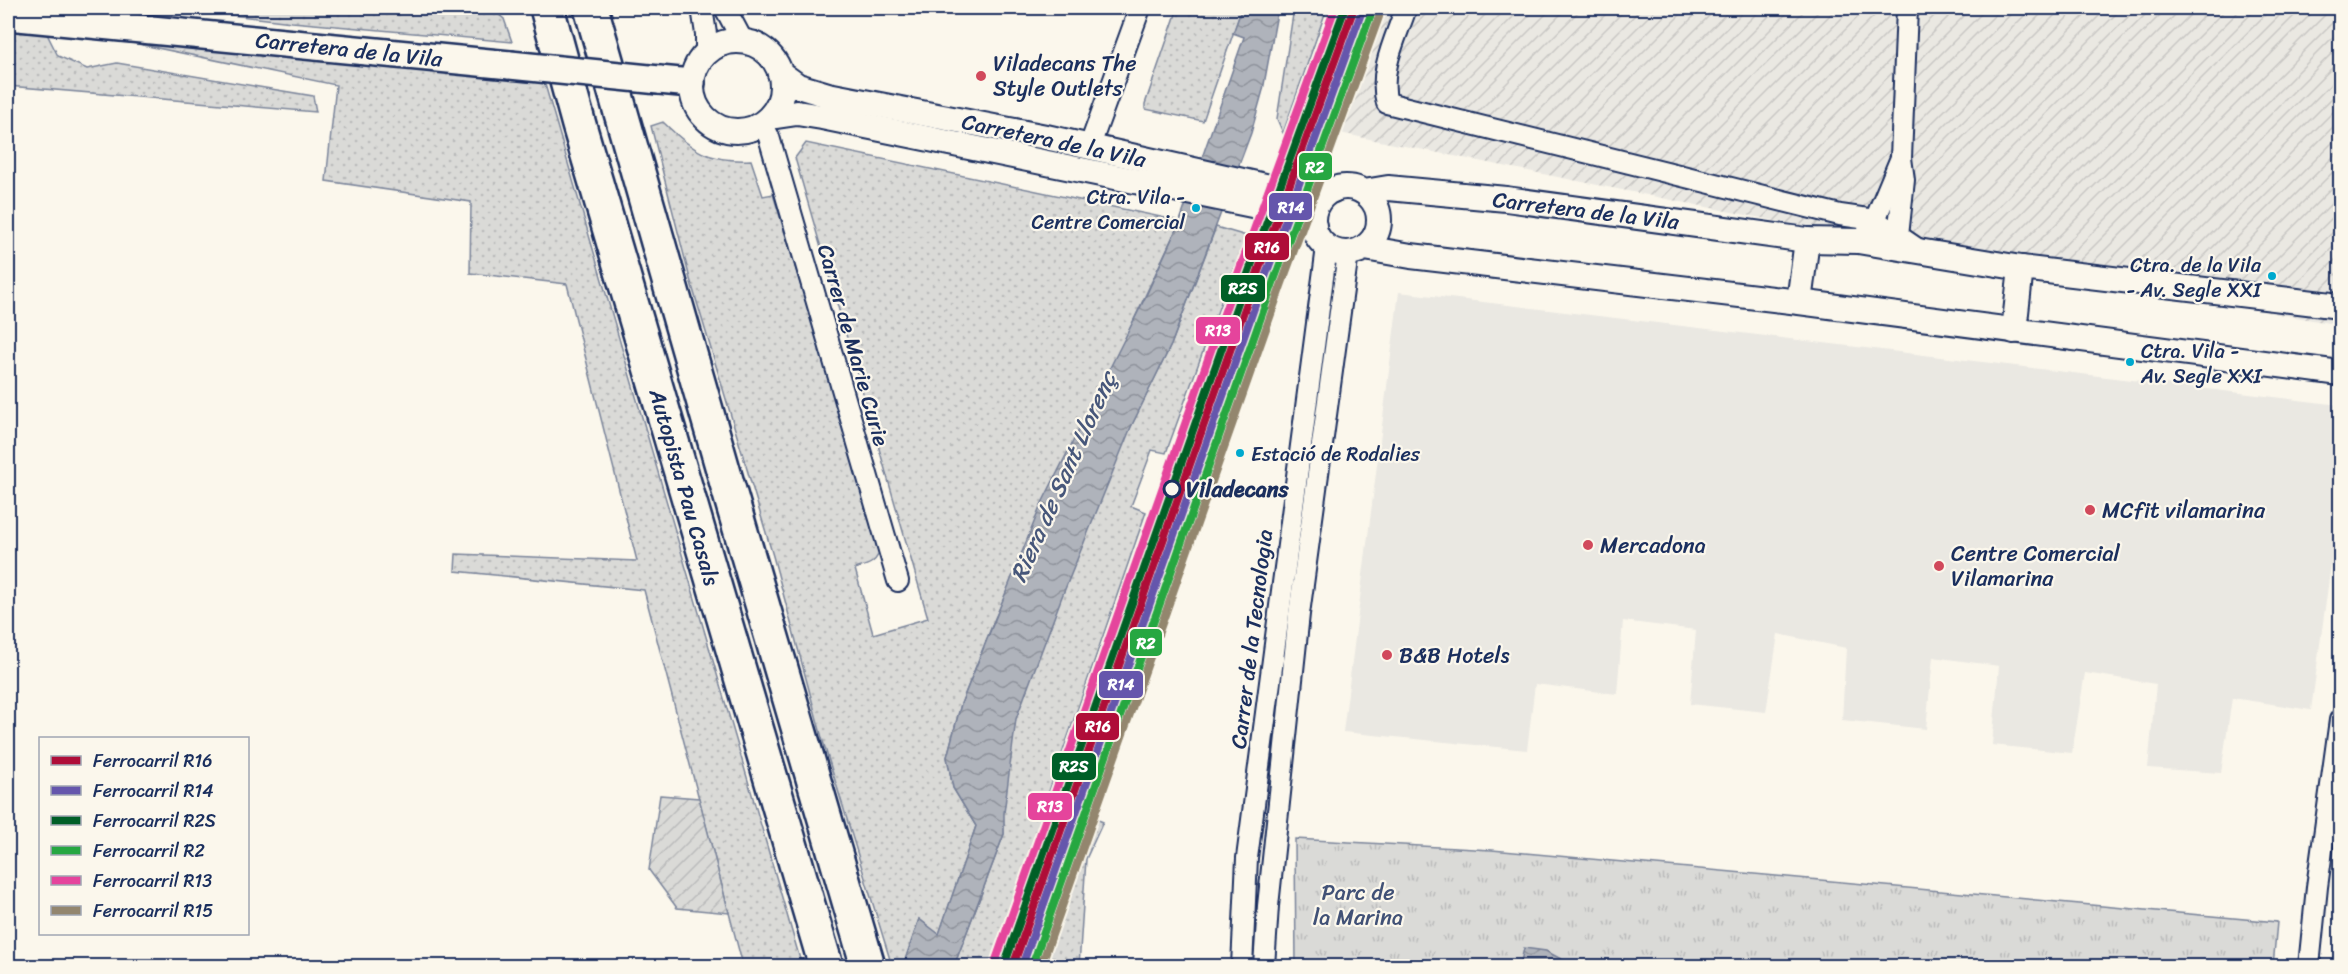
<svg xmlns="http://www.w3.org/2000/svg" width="2348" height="974" font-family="Sriracha,sans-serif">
	<defs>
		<pattern id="industrial-furrows" width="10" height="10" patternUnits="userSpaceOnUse" patternTransform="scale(1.5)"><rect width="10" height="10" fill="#eae8e2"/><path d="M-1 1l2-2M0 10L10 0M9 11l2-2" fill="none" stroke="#c8c7c4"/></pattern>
		<pattern id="grass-dots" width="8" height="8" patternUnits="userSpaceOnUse" patternTransform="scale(1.5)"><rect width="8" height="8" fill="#dadad7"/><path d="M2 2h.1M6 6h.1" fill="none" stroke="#babbbb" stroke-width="1.8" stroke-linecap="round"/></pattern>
		<pattern id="park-tufts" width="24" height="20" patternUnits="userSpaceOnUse" patternTransform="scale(1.5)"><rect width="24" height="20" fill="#dadad7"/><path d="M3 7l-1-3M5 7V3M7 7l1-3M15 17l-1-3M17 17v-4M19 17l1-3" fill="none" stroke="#babbbb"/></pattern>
		<pattern id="garden-furrows" width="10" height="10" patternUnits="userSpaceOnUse" patternTransform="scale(1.5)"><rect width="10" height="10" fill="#dadad7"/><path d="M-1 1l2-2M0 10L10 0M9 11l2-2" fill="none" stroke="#babbbb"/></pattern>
		<pattern id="water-waves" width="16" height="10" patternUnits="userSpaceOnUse" patternTransform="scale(1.5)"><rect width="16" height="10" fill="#afb3bb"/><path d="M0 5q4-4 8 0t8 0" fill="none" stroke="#8e929b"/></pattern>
	</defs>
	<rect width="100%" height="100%" fill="#fbf7ec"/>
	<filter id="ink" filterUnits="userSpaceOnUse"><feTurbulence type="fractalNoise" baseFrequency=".0167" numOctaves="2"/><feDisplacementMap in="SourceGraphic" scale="12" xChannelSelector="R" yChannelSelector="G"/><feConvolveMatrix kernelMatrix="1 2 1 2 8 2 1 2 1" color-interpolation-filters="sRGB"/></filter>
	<g filter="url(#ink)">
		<path fill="#eae8e2" d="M1399,292L2340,405V499L2311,710L2232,698L2221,773L2148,768L2156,684L2085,673L2072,753L1992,745L1999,666L1933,657L1926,729L1842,720L1846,648L1778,634L1766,712L1690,704L1696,630L1623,621L1617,694L1535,684L1527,750L1343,732Z"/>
		<path fill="url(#industrial-furrows)" d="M1383,8H2340V325L1910,248L1340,133Z"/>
		<g fill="url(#grass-dots)" stroke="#7a849a" stroke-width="1.5">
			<path d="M171,8H491L504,19L512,42L292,22Z"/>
			<path d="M1178,8H1242L1203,121L1145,109V104Z"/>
			<path d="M1294,8H1327L1283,133L1277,119Z"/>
			<path d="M8,26L44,28L58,56L87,69L117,63L313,96L316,112L8,86Z"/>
			<path d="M109,38L544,81L802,966H743L644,590L455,571L456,554L637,561L567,284L470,273L471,202L326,181L336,85Z"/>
			<path d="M663,122C693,151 708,162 751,160L763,196L773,194L880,546C879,562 869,565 855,569L873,634L928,618L795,158L806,143L1180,221L995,618L961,704L947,757L953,788L976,826L939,935L919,919L903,966H892L822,738L773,556L690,279L651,126Z"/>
			<path d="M1216,227L1250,237L1238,270L1233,269L1166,453L1152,450L1131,506L1146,512L1047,797L1046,809L990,966H954L1004,834L1000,733L1065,561L1171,345Z"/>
			<path d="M1086,815L1103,822L1086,859L1079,966H1030Z"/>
		</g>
		<path fill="url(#park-tufts)" stroke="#7a849a" stroke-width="1.5" d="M1295,839L1492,850L2277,922L2273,966H1296Z"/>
		<path fill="url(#garden-furrows)" stroke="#7a849a" stroke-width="1.5" d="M660,795L699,798L729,913L677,908L649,870Z"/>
		<g fill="url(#water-waves)" stroke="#747e96" stroke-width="1.5">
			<path d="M1242,8H1278L1263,90L1251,133L1171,345L1131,427L1061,599L1016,719L1004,813V834L954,966H903L919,919L939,934L976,826L953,788L947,757L961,704L1041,505L1144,300L1180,221L1244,37L1233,33Z"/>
			<path d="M1524,948L1546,951L1574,966H1520Z"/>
		</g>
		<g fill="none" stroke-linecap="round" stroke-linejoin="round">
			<defs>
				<g id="minor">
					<path d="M702,8L706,34V52"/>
					<path d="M725,8L742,40"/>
					<path d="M1406,8C1396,38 1378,71 1387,103L1840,215L1875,220L1919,250"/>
					<path d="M762,123L769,137L898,581"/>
					<path d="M1089,148L1140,8"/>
					<path d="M1868,229L1875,220L1900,160"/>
					<path d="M1898,236L1904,180L1901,158L1907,8"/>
					<path d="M1242,966L1247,858L1327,247"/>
					<path d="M1264,966L1268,906L1299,614L1348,253"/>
					<path d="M2309,966L2317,887L2340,720"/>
				</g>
				<g id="tertiary">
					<circle cx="737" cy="86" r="45"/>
					<path d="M780,73L798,86L828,95L1046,137L1265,186L1333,190"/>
					<path d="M770,117L797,113L822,117L1262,207L1314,226"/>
					<circle cx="1346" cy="220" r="33"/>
					<path d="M1364,192L1388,188L1506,199L1807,240L1858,241L2021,268L2340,306"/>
					<path d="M1365,248L1411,256L1799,302L2340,373"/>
					<path d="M1799,302L1807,240"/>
					<path d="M2014,331L2021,268"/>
				</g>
				<g id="secondary">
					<path d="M8,16L510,65"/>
					<path d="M659,80L691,83"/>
				</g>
				<g id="motorway">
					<path d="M547,8L579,125L826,966"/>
					<path d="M591,8L734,508L868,966"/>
				</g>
			</defs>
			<use href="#minor" stroke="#1b2f5e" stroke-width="24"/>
			<use href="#tertiary" stroke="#1b2f5e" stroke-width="28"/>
			<use href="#secondary" stroke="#1b2f5e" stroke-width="32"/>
			<use href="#motorway" stroke="#1b2f5e" stroke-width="38"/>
			<use href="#minor" stroke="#fbf7ec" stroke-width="20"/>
			<use href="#tertiary" stroke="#fbf7ec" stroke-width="24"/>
			<use href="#secondary" stroke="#fbf7ec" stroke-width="27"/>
			<use href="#motorway" stroke="#fbf7ec" stroke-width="33"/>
			<defs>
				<path id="secondary-bridge" d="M510,65L659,80"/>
			</defs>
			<use href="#secondary-bridge" stroke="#1b2f5e" stroke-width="32" stroke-linecap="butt"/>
			<use href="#secondary-bridge" stroke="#fbf7ec" stroke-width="27"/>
			<defs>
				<path id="rail-1" d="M1013,966L1256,277L1354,8"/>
				<path id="rail-2" d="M1022,966L1264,280L1362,11"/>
				<path id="rail-3" d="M1005,963L1248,274L1345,8"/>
				<path id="rail-4" d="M1032,966L1273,283L1371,14"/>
				<path id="rail-5" d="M996,960L1239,271L1335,8"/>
				<path id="rail-6" d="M1041,966L1281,286L1379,17"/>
			</defs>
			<use href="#rail-1" stroke="#fbf7ec" stroke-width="12"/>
			<use href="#rail-2" stroke="#fbf7ec" stroke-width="12"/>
			<use href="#rail-3" stroke="#fbf7ec" stroke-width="12"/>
			<use href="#rail-4" stroke="#fbf7ec" stroke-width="12"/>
			<use href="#rail-5" stroke="#fbf7ec" stroke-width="12"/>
			<use href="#rail-6" stroke="#fbf7ec" stroke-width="12"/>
			<use href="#rail-1" stroke="#af0d38" stroke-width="8"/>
			<use href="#rail-2" stroke="#6556ac" stroke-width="8"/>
			<use href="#rail-3" stroke="#005f27" stroke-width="8"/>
			<use href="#rail-4" stroke="#26a741" stroke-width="8"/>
			<use href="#rail-5" stroke="#e5449c" stroke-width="8"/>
			<use href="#rail-6" stroke="#93866e" stroke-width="8"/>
		</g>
	</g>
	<g fill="#d1495b" stroke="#fbf7ec" stroke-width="2">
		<circle cx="981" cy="76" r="6"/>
		<circle cx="2090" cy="510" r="6"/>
		<circle cx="1588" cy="545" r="6"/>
		<circle cx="1939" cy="566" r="6"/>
		<circle cx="1387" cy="655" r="6"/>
	</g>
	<g fill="#00a9ce" stroke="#fbf7ec" stroke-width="2">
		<circle cx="1196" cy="208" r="5"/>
		<circle cx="2272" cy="276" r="5"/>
		<circle cx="2130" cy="362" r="5"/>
		<circle cx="1240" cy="453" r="5"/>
	</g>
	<circle fill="#fbf7ec" stroke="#1b2f5e" stroke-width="3" cx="1172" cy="489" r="8"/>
	<g text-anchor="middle" stroke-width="4.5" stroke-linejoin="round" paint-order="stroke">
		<g font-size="20" fill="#1b2f5e" stroke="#fbf7ec" text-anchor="end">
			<text x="1185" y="204">Ctra. Vila -<tspan x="1185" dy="25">Centre Comercial</tspan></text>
			<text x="2261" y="272">Ctra. de la Vila<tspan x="2261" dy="25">- Av. Segle XXI</tspan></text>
			<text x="2141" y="358" text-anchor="start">Ctra. Vila -<tspan x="2141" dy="25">Av. Segle XXI</tspan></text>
			<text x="1251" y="461" text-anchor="start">Estació de Rodalies</text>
		</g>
		<g font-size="22" fill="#1b2f5e" stroke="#fbf7ec">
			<text transform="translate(349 49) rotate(6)" y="8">Carretera de la Vila</text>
			<text transform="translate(1054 140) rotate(12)" y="8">Carretera de la Vila</text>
			<text transform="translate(1586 210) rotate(7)" y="8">Carretera de la Vila</text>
			<text transform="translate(854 345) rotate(74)" y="8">Carrer de Marie Curie</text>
			<text transform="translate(685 487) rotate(74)" y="8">Autopista Pau Casals</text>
			<text transform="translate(1251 639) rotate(-83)" y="8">Carrer de la Tecnologia</text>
		</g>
		<g font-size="22" fill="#1b2f5e" stroke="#fbf7ec" text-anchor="start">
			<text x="993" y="71">Viladecans The<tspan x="993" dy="25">Style Outlets</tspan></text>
			<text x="2102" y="518">MCfit vilamarina</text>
			<text x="1600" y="553">Mercadona</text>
			<text x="1951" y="561">Centre Comercial<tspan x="1951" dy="25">Vilamarina</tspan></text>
			<text x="1399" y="663">B&amp;B Hotels</text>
		</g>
		<g font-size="22" font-weight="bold" fill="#1b2f5e" stroke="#fbf7ec" text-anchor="start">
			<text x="1186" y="497">Viladecans</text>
		</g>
		<g font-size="22" fill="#415176" stroke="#fbf7ec">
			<text x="1358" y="900">Parc de<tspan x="1358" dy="25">la Marina</tspan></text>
		</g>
		<g font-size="24" font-style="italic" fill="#47577a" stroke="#fbf7ec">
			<text transform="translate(1063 477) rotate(-66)" y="8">Riera de Sant Llorenç</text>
		</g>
	</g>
	<g stroke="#fbf7ec" stroke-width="2">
		<rect x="1298" y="152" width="35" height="29" rx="6" fill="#26a741"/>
		<rect x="1268" y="192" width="45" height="29" rx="6" fill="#6556ac"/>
		<rect x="1244" y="232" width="46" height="29" rx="6" fill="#af0d38"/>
		<rect x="1220" y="274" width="46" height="29" rx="6" fill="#005f27"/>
		<rect x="1195" y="316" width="46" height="29" rx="6" fill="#e5449c"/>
		<rect x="1129" y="628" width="34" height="29" rx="6" fill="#26a741"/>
		<rect x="1098" y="670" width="46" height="29" rx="6" fill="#6556ac"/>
		<rect x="1075" y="712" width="45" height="29" rx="6" fill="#af0d38"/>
		<rect x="1051" y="752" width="46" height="29" rx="6" fill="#005f27"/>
		<rect x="1027" y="792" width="46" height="29" rx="6" fill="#e5449c"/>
	</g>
	<g font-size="16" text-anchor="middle" font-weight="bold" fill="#fff">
		<text x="1315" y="173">R2</text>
		<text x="1291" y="213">R14</text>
		<text x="1267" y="253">R16</text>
		<text x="1243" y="294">R2S</text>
		<text x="1218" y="336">R13</text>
		<text x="1146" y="649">R2</text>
		<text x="1121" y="690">R14</text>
		<text x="1098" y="732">R16</text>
		<text x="1074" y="772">R2S</text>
		<text x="1050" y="812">R13</text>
	</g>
	<rect width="2348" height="974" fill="none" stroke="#fbf7ec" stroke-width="30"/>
	<rect x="15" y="15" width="2318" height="944" fill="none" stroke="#1b2f5e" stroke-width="2" filter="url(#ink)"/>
	<rect x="39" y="737" width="210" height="198" fill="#fbf7ec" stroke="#a1a7b3" stroke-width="1.5"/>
	<rect x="51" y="756" width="30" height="9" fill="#af0d38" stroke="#a1a7b3" stroke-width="1.5"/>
	<text x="93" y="767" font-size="18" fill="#1b2f5e">Ferrocarril R16</text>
	<rect x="51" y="786" width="30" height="9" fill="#6556ac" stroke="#a1a7b3" stroke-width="1.5"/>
	<text x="93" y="797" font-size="18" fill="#1b2f5e">Ferrocarril R14</text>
	<rect x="51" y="816" width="30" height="9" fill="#005f27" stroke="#a1a7b3" stroke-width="1.5"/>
	<text x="93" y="827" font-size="18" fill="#1b2f5e">Ferrocarril R2S</text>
	<rect x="51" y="846" width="30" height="9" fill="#26a741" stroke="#a1a7b3" stroke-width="1.5"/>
	<text x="93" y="857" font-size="18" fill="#1b2f5e">Ferrocarril R2</text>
	<rect x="51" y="876" width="30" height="9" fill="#e5449c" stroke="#a1a7b3" stroke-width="1.5"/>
	<text x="93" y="887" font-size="18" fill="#1b2f5e">Ferrocarril R13</text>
	<rect x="51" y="906" width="30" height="9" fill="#93866e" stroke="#a1a7b3" stroke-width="1.5"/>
	<text x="93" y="917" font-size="18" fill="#1b2f5e">Ferrocarril R15</text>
</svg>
